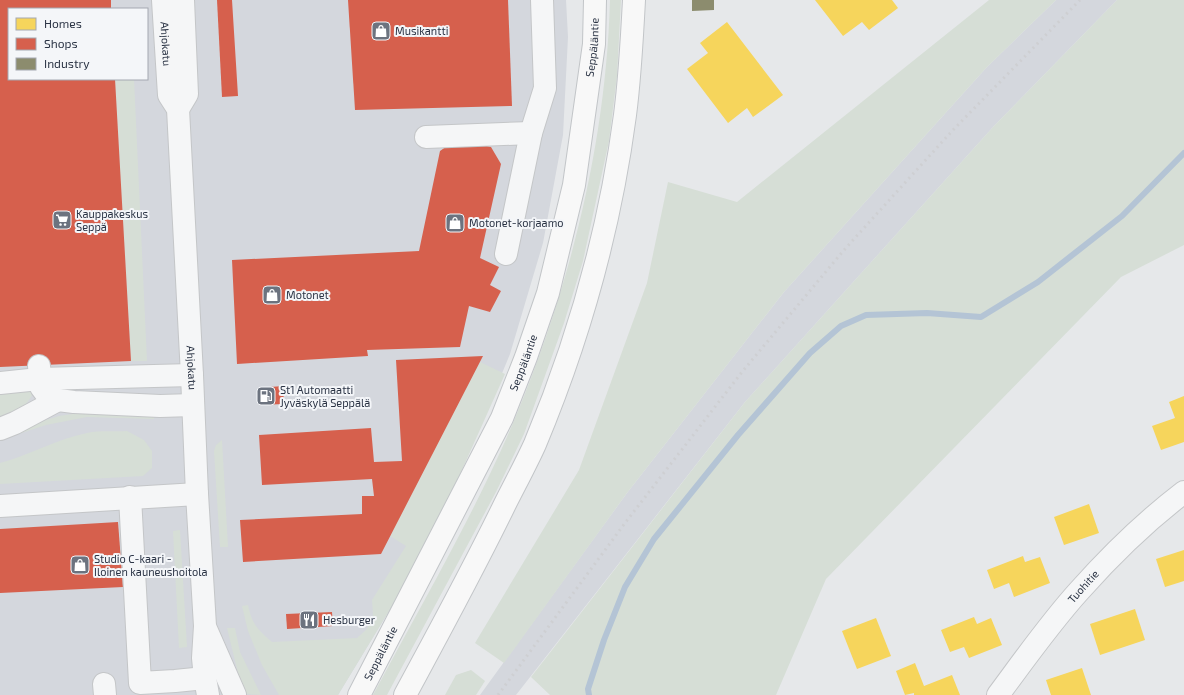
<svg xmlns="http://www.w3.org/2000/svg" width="1184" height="695" font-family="'Exo 2',sans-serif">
	<rect width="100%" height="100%" fill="#e6e8ea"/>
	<g fill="#d4d7dd" fill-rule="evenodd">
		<path d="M0,0H566L568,37L563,135L543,243L510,354L472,446L426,550L338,695H0ZM9,9H147V79H9Z"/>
		<path d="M1056,0H1117L994,126L745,402L516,695H480L627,493L784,292L987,67Z"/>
	</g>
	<g fill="#d6ded6">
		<path d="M610,0H621L617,76L609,141L583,261L564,323L524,434L496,492L387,695H373C421,605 473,517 513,423C569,290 606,145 610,0Z"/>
		<path d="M989,0H1056L987,67L784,292L627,493L504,663L475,643L579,470L647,283L668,182L737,202Z"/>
		<path d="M1117,0H1184V245L1121,277L826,579L776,695H550L531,677L745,402L994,126Z"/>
		<path d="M115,79H134L147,361H131Z"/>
		<path d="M480,362L505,374L426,550L338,695H279L262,665L248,631L242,606L248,605C252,624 257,629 272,642L357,638L367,629L373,615L372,600L406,546L390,536Z"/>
		<path d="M0,390H35C25,409 19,411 0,419Z"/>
		<path d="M86,412L154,414V419L87,417L46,425L0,440V434L59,416Z"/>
		<path d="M127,431L144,440L152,451V468L143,476L0,484V463C30,455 57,439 87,433C100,430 114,432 127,431Z"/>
		<path d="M222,440L228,547H220L214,451L216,445Z"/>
		<path d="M180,530L187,647L179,648L173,531Z"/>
		<path d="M227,628H235L240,652L261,695L245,694L238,673Z"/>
		<path d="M471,670L485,681L476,695H445L456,675Z"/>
	</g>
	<g fill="#f6d55c">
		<path d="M815,0H892L898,8L869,30L862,22L843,36Z"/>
		<path d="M727,22L783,95L753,117L747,108L728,123L687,69L708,53L700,43Z"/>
		<path d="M1184,396V442L1161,450L1152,426L1175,418L1169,402Z"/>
		<path d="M1089,504L1099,533L1064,545L1054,517Z"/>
		<path d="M1184,550V581L1165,587L1156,559Z"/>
		<path d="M1023,556L1025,562L1040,557L1050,583L1014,597L1009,583L994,589L987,570Z"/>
		<path d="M1135,609L1145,640L1100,655L1090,624Z"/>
		<path d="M974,617L977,624L991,618L1002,645L969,658L964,647L950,652L941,630Z"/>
		<path d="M876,618L891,656L857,669L842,631Z"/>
		<path d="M915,663L924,686L952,675L960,695H914V693L905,695L896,671Z"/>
		<path d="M1082,668L1091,695H1051L1046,680Z"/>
	</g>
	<g fill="#d6604d">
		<path d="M0,0H111V9H9V79H115L131,361L0,367Z"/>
		<path d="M217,0H232L238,96L222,97Z"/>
		<path d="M348,0H508L512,106L355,110Z"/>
		<path d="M457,139L491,147L501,164L480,258L499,267L490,285L501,291L490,312L469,306L460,347L367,350L368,356L237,364L232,260L419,251L440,151Z"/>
		<path d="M483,356L381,554L243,562L240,520L362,514V496H374L372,479L262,485L259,435L371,428L374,462L402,461L396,360Z"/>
		<path d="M283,386L284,404L259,405L258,388Z"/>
		<path d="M118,522L123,587L0,593V529Z"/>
		<path d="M332,612L333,626L287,629L286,614Z"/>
	</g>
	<path fill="#8c8c6e" d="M692,0H714V10L692,11Z"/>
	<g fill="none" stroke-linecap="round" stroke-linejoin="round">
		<path stroke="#b4c4d5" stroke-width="6" d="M589,695L588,689L604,640L625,587L654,539L738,435L810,353L841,326L866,315L927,313L981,317L1038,282L1122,216L1184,153"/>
		<defs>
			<g id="minor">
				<path id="s1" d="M163,0L169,95L178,109L192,375L197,494L205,626L203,658L205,678L208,695"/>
				<path d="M178,109L187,94L183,0"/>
				<path d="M426,137L531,133"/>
				<path d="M506,254L531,133L545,88L542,0"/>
				<path d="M39,366L41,387L47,395L58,400L74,402L160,406L193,405"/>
				<path d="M0,383L39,379L192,375"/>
				<path d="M0,429L15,423L58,400"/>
				<path d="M130,497L140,683L175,681L205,678"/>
				<path d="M0,506L197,494"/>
				<path d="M206,629L235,695"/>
				<path d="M104,684L105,695"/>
				<path id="s2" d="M998,695C1024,660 1050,623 1079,591C1111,555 1146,521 1184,492"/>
			</g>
			<g id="major">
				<path id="s3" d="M359,695L502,418L526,357L548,293L574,185L594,44L595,0"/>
				<path d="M405,695C439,632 474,568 505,504C515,484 526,464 535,444C579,339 610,228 625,115C630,77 632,38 634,0"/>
			</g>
		</defs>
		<use href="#minor" stroke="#c4c6c8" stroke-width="24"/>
		<use href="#major" stroke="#c2c5c8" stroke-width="24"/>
		<use href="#minor" stroke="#f5f6f7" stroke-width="22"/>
		<use href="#major" stroke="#f8f8f8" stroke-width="22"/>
		<path stroke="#cecfd2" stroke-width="3" stroke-dasharray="2 4" stroke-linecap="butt" d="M498,695L625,523L742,372L844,250L952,131L1080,0"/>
	</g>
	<defs>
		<symbol id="shop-square" viewBox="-11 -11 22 22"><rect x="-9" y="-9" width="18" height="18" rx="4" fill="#6c737f" stroke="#f4f6f9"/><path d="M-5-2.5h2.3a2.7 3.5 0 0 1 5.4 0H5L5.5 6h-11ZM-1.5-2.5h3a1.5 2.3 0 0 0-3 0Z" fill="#fff"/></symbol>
		<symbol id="supermarket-square" viewBox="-11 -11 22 22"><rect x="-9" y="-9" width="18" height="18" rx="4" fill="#6c737f" stroke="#f4f6f9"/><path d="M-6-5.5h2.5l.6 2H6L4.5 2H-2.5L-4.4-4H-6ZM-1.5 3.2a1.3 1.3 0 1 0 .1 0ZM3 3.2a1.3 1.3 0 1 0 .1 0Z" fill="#fff"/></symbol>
		<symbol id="fuel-square" viewBox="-11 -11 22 22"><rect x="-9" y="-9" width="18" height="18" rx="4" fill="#6c737f" stroke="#f4f6f9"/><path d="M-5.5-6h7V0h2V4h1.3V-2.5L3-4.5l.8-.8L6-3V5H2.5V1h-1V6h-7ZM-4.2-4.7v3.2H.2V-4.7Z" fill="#fff"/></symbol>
		<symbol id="restaurant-square" viewBox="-11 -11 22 22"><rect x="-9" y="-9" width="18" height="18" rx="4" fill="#6c737f" stroke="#f4f6f9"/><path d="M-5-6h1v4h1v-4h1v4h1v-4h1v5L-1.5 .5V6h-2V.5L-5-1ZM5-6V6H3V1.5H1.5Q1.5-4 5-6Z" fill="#fff"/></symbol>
	</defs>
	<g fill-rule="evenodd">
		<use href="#shop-square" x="370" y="20" width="22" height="22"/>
		<use href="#supermarket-square" x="51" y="209" width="22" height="22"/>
		<use href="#shop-square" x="444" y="212" width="22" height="22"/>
		<use href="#shop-square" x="261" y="284" width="22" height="22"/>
		<use href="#fuel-square" x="255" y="385" width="22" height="22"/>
		<use href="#shop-square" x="69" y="554" width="22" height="22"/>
		<use href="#restaurant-square" x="298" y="609" width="22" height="22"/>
	</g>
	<g text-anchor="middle" stroke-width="4" stroke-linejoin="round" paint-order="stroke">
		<g font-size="11" fill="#2b3445" stroke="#f4f6f9" text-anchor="start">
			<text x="395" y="35">Musikantti</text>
			<text x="76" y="218">Kauppakeskus<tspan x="76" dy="13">Seppä</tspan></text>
			<text x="469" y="227">Motonet-korjaamo</text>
			<text x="286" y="299">Motonet</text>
			<text x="280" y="394">St1 Automaatti<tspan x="280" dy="13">Jyväskylä Seppälä</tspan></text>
			<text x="94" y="563">Studio C-kaari -<tspan x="94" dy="13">Iloinen kauneushoitola</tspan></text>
			<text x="323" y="624">Hesburger</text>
		</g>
		<g font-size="11" fill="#2b3445" stroke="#f4f6f9">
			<text dy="4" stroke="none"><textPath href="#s1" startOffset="44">Ahjokatu</textPath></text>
			<text dy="4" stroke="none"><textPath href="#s3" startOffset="695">Seppäläntie</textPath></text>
			<text dy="4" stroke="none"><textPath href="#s3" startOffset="371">Seppäläntie</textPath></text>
			<text dy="4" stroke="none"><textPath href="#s1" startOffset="371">Ahjokatu</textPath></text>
			<text dy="4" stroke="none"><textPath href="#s2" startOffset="138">Tuohitie</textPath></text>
			<text dy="4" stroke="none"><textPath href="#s3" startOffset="47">Seppäläntie</textPath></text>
		</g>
	</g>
	<rect x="8" y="8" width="140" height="72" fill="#f4f6f9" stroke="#a4a8b1"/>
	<rect x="16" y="18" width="20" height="12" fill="#f6d55c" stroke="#a4a8b1"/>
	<text x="44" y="28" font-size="12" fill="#2b3445">Homes</text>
	<rect x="16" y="38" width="20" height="12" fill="#d6604d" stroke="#a4a8b1"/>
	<text x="44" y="48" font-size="12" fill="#2b3445">Shops</text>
	<rect x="16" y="58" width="20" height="12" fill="#8c8c6e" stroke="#a4a8b1"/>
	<text x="44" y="68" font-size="12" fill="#2b3445">Industry</text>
</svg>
